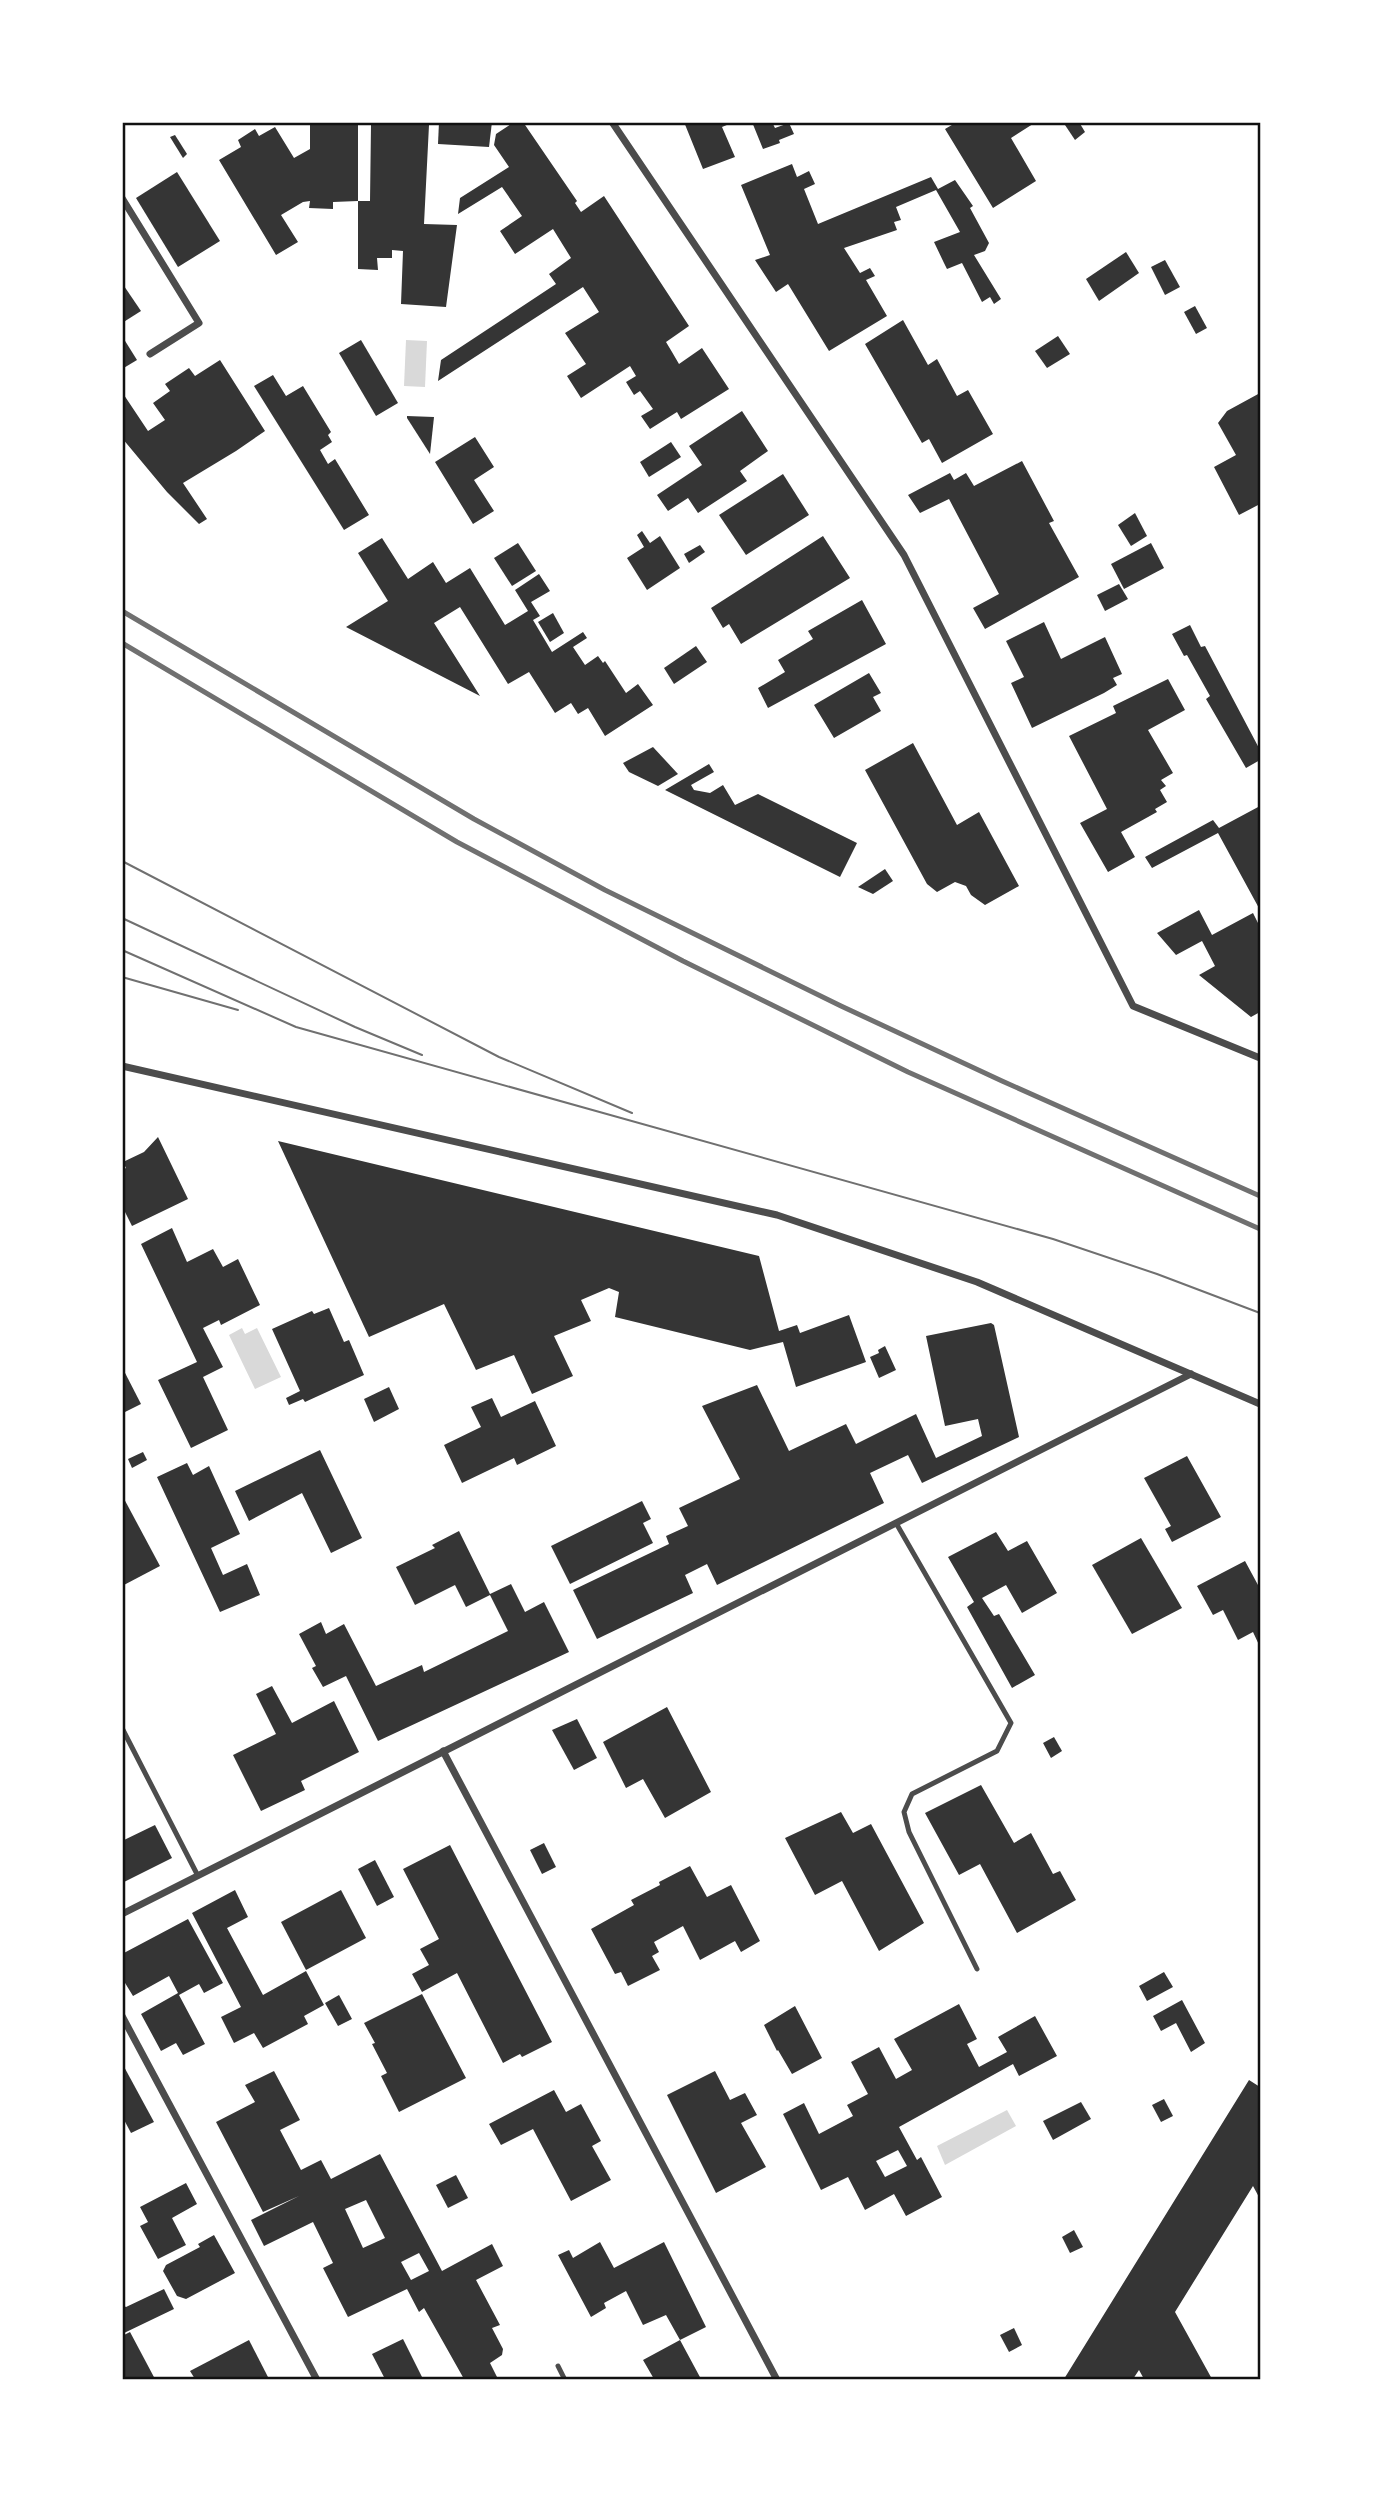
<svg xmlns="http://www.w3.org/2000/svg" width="1383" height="2502" font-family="Overpass,sans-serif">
	<rect width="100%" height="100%" fill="#fff"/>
	<g fill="#d9d9d9">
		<path d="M406,340L427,341L425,387L404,386Z"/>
		<path d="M242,1328L245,1334L257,1328L281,1377L255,1389L229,1335Z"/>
		<path d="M1007,2110L1016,2126L945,2165L937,2146Z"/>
	</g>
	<g fill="#353535" fill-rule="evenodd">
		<path d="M439,122H492L489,147L438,144Z"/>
		<path d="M514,122H523L577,201L575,203L581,212L604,196L689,326L666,342L672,352L679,364L702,348L729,389L681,419L677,412L650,429L641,416L653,409L640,391L634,395L626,382L636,376L630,366L581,398L567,376L586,364L565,333L599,312L583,287L438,381L441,360L556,284L549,274L571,258L553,229L515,254L500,231L522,216L502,187L458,214L460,198L509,167L494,145L496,134Z"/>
		<path d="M684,122H734L722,127L735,157L703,169Z"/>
		<path d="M752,122H772L775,128L789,123L794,134L779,140L780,143L763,149Z"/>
		<path d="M957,122H1036L1011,138L1036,181L993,208L945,129Z"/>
		<path d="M1063,122H1079L1085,132L1075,140Z"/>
		<path d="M310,124H358V201H370L371,125H429L424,224L457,225L446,307L401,304L403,251L392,250V258H377L378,270L358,269V201L333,202V209L309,208L310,201L303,202L281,215L298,242L276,255L219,160L241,147L238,140L255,129L259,136L275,127L294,158L310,149Z"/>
		<path d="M175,135L187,154L183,158L170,137Z"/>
		<path d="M792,164L797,177L809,171L815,184L804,189L818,224L931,177L938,189L955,180L973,206L970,208L989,243L985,251L974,255L1001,299L994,304L990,297L982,302L962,263L947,269L944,263L934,242L960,232L936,190L896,207L901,220L894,222L897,230L844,248L860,273L870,268L875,276L866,280L887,316L829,351L788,284L776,292L755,260L770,255L741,185Z"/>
		<path d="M177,172L220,241L178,267L136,198Z"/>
		<path d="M1126,252L1139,273L1099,301L1086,279Z"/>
		<path d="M1165,260L1180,287L1165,295L1151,267Z"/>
		<path d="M122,283L141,311L122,323Z"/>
		<path d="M1195,306L1207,328L1196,334L1184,312Z"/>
		<path d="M903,320L928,365L937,359L957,396L968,390L993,434L942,463L929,439L922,443L865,344Z"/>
		<path d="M122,336L137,360L122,369Z"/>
		<path d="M1058,336L1070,354L1047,368L1035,351Z"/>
		<path d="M361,340L398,403L376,416L339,353Z"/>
		<path d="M220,360L265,431L236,451L183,483L207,519L199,524L167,492L122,438V392L148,431L165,420L153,403L170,391L165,384L189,368L195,376Z"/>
		<path d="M273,375L286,396L303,386L331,432L328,435L332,442L320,450L328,464L335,459L369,515L344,530L254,386Z"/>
		<path d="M1260,393V504L1239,515L1214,467L1236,455L1218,423L1227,411Z"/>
		<path d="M742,411L768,451L740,471L747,481L698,513L688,498L668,511L657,495L702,465L689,446Z"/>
		<path d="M407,416L434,417L430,454L407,418Z"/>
		<path d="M475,437L494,467L474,480L494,511L473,524L435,462Z"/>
		<path d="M671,442L681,457L649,477L640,462Z"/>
		<path d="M1022,461L1054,521L1049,523L1079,577L985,629L973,608L999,594L949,499L920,513L908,495L950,473L954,480L966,473L974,486Z"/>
		<path d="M783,474L809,515L746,555L719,515Z"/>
		<path d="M1135,513L1147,536L1131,546L1118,525Z"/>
		<path d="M642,531L650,543L660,536L680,568L647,590L627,558L644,547L637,535Z"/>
		<path d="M823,536L850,578L741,644L729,624L723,628L711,608Z"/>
		<path d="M382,538L408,579L433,562L446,583L470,568L505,625L528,611L515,590L539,574L550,591L531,602L540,616L533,620L552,652L583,632L587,638L573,647L585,665L598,656L603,663L605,661L626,693L638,684L653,705L605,736L588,708L578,714L571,703L555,713L529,672L508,684L460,607L434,623L480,696L346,627L388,601L358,553Z"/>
		<path d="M518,543L536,571L512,586L494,558Z"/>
		<path d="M1151,543L1164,568L1124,589L1111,564Z"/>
		<path d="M700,545L705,552L689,563L684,554Z"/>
		<path d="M1119,584L1128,599L1105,611L1097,595Z"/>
		<path d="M862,600L886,644L768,708L758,688L785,672L778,660L813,639L808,631Z"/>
		<path d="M553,613L564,633L550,642L538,622Z"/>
		<path d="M1044,622L1061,659L1105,637L1122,674L1113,678L1117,685L1104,693L1032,728L1011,683L1024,677L1006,641Z"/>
		<path d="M1190,625L1201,647L1205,646L1260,750V760L1246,768L1206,699L1210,696L1187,655L1184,656L1172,634Z"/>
		<path d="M696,646L707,662L674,684L664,668Z"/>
		<path d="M869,673L881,693L873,697L881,711L834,738L814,705Z"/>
		<path d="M1168,679L1185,710L1148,730L1173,773L1161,780L1166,786L1160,790L1167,802L1155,809L1157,812L1121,832L1135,857L1108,872L1080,823L1107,809L1069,736L1116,713L1113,706Z"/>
		<path d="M913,743L957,825L979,812L1019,886L985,905L971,895L966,886L955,882L937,892L927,884L865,770Z"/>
		<path d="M653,747L678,774L658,786L629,772L623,763Z"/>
		<path d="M709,764L714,772L691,785L694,790L710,793L723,785L735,805L758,794L857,843L840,877L665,790Z"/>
		<path d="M1260,806V910L1218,833L1152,868L1145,857L1213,820L1219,828Z"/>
		<path d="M885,869L893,881L873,894L858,887Z"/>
		<path d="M1199,910L1212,935L1253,913L1260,927V1012L1251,1017L1199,975L1215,966L1202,941L1176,955L1157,933Z"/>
		<path d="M158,1137L188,1199L132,1226L122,1206V1170L126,1168L123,1162L144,1152Z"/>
		<path d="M278,1141L759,1256L779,1331L797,1325L800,1333L849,1315L866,1362L796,1387L783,1342L750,1350L615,1317L619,1292L609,1288L581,1300L591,1321L554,1336L573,1376L532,1394L514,1355L476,1370L444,1304L369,1337Z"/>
		<path d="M172,1228L187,1262L213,1249L223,1267L238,1259L260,1305L221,1325L219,1320L203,1328L223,1367L203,1377L228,1430L191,1448L158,1380L197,1362L141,1244Z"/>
		<path d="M329,1308L344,1342L349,1340L364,1375L305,1402L303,1399L289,1405L286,1398L300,1391L272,1329L312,1311L314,1314Z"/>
		<path d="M991,1323L994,1325L1019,1437L922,1483L908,1455L870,1473L884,1503L717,1585L707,1564L685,1575L693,1593L597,1639L573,1590L669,1544L666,1536L688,1526L679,1508L740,1479L702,1406L757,1385L789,1451L846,1424L856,1444L916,1414L936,1458L982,1436L978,1419L945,1426L926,1336Z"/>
		<path d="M885,1346L896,1370L879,1378L870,1357L879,1353L878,1350Z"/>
		<path d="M122,1367L141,1404L123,1413L122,1411Z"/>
		<path d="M389,1387L399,1409L374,1422L364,1399Z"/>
		<path d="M492,1398L501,1417L535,1401L556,1446L517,1465L514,1458L462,1483L444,1445L481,1427L471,1407Z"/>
		<path d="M320,1450L362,1538L331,1553L302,1493L249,1521L235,1491Z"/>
		<path d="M143,1452L147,1460L132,1468L128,1459Z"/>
		<path d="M1187,1456L1221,1517L1172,1542L1165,1529L1171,1526L1144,1478Z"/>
		<path d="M187,1463L193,1475L209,1466L240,1534L211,1548L223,1575L247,1564L260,1595L220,1612L157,1477Z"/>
		<path d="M122,1495L160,1566L122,1586Z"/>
		<path d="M642,1501L651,1519L643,1523L653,1543L570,1584L551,1546Z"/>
		<path d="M459,1531L490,1594L511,1584L525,1612L544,1602L569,1652L378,1741L346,1676L323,1687L312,1668L316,1666L299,1634L321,1622L326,1634L344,1624L376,1686L422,1665L424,1672L508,1631L490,1595L466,1607L455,1585L415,1605L396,1567L435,1548L432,1545Z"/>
		<path d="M996,1532L1008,1551L1027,1541L1057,1593L1022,1613L1006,1585L982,1598L994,1616L999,1614L1035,1675L1012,1688L967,1607L974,1602L948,1557Z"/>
		<path d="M1141,1538L1182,1608L1132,1634L1092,1565Z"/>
		<path d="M1245,1561L1258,1585L1260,1584V1647L1253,1632L1238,1640L1223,1610L1213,1615L1197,1586Z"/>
		<path d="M272,1686L292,1723L334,1701L359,1752L301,1781L305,1790L261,1811L233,1755L276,1734L256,1694Z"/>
		<path d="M667,1707L711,1792L665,1818L643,1779L626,1788L603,1742Z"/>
		<path d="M577,1719L597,1758L574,1770L552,1730Z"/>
		<path d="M1054,1737L1062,1751L1051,1758L1043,1743Z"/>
		<path d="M981,1785L1014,1843L1031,1833L1053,1874L1060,1871L1076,1900L1017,1933L980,1864L959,1875L925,1813Z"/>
		<path d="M841,1812L853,1833L871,1824L924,1923L879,1951L842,1881L815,1895L785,1838Z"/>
		<path d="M155,1825L172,1858L122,1883V1841Z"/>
		<path d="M544,1843L556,1867L542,1874L530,1850Z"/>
		<path d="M450,1845L552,2042L522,2057L520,2054L503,2063L457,1973L422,1992L412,1974L429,1965L420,1949L439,1939L403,1869Z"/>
		<path d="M375,1860L394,1897L377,1906L358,1869Z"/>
		<path d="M690,1866L707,1897L731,1885L760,1941L741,1952L735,1941L700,1960L683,1926L654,1942L659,1952L652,1956L660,1970L628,1986L621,1972L615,1974L591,1929L634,1905L631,1900L660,1885L659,1882Z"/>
		<path d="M235,1890L248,1917L227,1928L263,1995L306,1971L324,2005L304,2016L308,2024L263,2048L254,2033L234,2043L221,2017L241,2007L192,1913Z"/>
		<path d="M341,1890L366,1938L306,1970L281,1922Z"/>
		<path d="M188,1919L223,1983L204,1993L199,1984L179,1995L205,2044L183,2055L176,2043L161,2051L141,2014L178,1993L169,1976L133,1996L122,1978V1954Z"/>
		<path d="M1164,1972L1173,1987L1147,2001L1139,1986Z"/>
		<path d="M422,1994L466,2078L399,2112L381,2076L387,2073L372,2044L375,2043L364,2023Z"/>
		<path d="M339,1995L352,2019L338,2026L325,2003Z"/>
		<path d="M1182,2000L1205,2043L1191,2052L1176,2023L1161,2031L1153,2016Z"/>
		<path d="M959,2004L977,2039L967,2044L979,2067L1007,2052L998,2037L1035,2016L1057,2056L1019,2076L1013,2064L899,2127L917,2160L921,2157L942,2197L906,2216L894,2194L865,2210L848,2177L821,2190L783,2114L804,2103L819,2134L853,2116L847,2105L868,2094L851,2062L879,2047L896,2079L912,2070L894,2039ZM898,2150L907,2166L885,2177L876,2161Z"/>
		<path d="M795,2006L822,2058L792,2074L778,2050L777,2051L764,2025Z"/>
		<path d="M122,2063L154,2122L131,2133L122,2116Z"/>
		<path d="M274,2071L300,2120L280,2130L301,2170L321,2160L331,2179L380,2154L442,2271L492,2244L503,2266L476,2280L500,2325L492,2328L503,2349L502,2355L490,2363L498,2379H464L424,2308L419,2312L407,2289L348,2317L323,2268L333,2263L313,2222L264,2246L251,2220L299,2196L263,2212L216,2122L255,2102L245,2085ZM366,2200L385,2238L363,2248L345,2209ZM419,2253L429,2271L411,2280L401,2262Z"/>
		<path d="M715,2071L730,2100L745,2093L757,2115L741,2123L766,2167L716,2193L667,2095Z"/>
		<path d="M1249,2080L1260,2087V2199L1253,2186L1175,2312L1212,2379H1144L1139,2370L1133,2379H1064Z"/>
		<path d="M554,2090L566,2112L581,2104L601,2141L592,2146L611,2180L571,2201L533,2129L501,2145L489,2124Z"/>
		<path d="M1164,2099L1173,2116L1161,2122L1152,2105Z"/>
		<path d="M1081,2102L1091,2119L1053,2140L1043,2121Z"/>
		<path d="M456,2175L468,2198L448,2208L436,2185Z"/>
		<path d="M186,2183L197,2204L172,2218L186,2245L158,2259L140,2226L148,2222L140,2207Z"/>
		<path d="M1074,2230L1083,2247L1070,2253L1062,2237Z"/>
		<path d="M214,2235L235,2273L186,2299L177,2296L163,2271L166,2265L200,2247L198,2244Z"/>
		<path d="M600,2242L614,2268L664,2242L706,2327L680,2340L701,2379H654L643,2360L680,2340L666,2315L643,2325L626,2291L604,2303L606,2308L591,2317L558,2255L569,2250L573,2258Z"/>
		<path d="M164,2289L174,2309L122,2334V2305L126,2307Z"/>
		<path d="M1014,2328L1022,2345L1009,2352L1000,2335Z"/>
		<path d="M130,2332L155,2379H126L122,2373V2336Z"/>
		<path d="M403,2339L423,2379H385L372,2354Z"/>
		<path d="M249,2340L269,2379H195L190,2371Z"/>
	</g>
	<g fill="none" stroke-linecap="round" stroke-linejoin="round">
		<g stroke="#4c4c4c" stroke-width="5">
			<path d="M896,1523L1011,1723L997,1751L912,1794L904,1812L909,1832L977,1969"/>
			<path d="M122,1728L198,1876"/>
			<path d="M558,2366L565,2380"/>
		</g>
		<g stroke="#4c4c4c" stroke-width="7">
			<path d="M612,122L904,555L1133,1006L1260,1058"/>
			<path d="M122,198L199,323L150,354"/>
			<path d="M122,1066L777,1215L977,1282L1260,1404"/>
			<path d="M443,1751L777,2380"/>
			<path d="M122,1914L1191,1374"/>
			<path d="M122,2016L317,2380"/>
		</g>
		<g stroke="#707070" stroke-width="2">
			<path d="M122,861L499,1057L632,1113"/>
			<path d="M122,918L355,1027L422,1055"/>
			<path d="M122,950L296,1027L1053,1239L1157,1274L1260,1313"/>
			<path d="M122,977L238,1010"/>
		</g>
		<g stroke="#707070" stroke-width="5">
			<path d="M122,611L474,819L605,890L841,1006L1002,1081L1260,1196"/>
			<path d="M122,643L457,842L683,961L908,1072L1260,1229"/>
		</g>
	</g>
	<rect width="1383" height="2502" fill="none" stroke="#ffffff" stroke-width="248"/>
	<rect x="124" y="124" width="1135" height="2254" fill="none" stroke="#111" stroke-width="2.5"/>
</svg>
